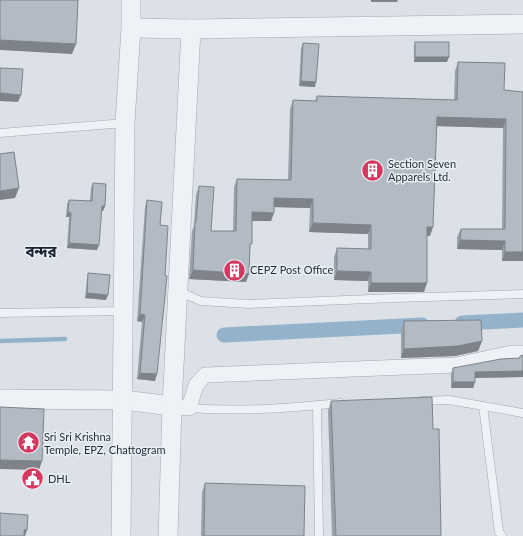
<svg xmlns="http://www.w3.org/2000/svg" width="523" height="536" font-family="Lato,'Noto Sans Bengali',sans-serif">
	<rect width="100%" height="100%" fill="#dbe1e7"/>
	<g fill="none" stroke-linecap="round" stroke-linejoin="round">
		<path stroke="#94b3ca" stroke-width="4.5" d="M0,341L65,339"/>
		<g stroke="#94b3ca" stroke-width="15">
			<path d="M462,323L523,320"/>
			<path d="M224,335L422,325"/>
		</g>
		<defs>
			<g id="service">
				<path d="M0,133L125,123"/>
				<path d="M178,291L201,301L248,304L394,298L523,294"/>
				<path d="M0,313L123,311"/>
				<path d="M421,401L449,400L523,413"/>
				<path d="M317,405L319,536"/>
				<path d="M483,406L499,532L502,536"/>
				<path d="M189,408C242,412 290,408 341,403"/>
			</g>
			<path id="minor" d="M172,406L189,408L196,385L205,375L456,365L512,353H523"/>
			<g id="tertiary">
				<path d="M131,28L191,29L523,24"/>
				<path d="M0,399L123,400L172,406"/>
				<path d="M121,536L125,123L131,28V0"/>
				<path d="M168,536L172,406L191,29"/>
			</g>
		</defs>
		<use href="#service" stroke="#a1a8b1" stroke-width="9"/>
		<use href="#minor" stroke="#a1a8b1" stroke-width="16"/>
		<use href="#tertiary" stroke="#a1a8b1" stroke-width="20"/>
		<use href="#service" stroke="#eef1f5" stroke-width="8"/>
		<use href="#minor" stroke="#eef1f5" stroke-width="15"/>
		<use href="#tertiary" stroke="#eef1f5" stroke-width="19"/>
	</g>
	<g fill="#99a1a9">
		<path d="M415,42L447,62H414V47Z"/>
		<path d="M303,43L315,87L299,86L301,48Z"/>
		<path d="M458,62L504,90L523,261H502V250L457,249V237L461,229H502L503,128L437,126L430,236H427L424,292H368V281L334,280V257L337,248L368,249V234L309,232L310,208L274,207L271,221H252L250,250L246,282L189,279L192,231L194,226L196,195L199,186L211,231H233L234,187L237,179L288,180L290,109L293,100L315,101L317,96L454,100L455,71Z"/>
		<path d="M93,183L105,206L103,211H101L97,250L67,248L69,217H66L67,204L69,200L90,201L91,188Z"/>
		<path d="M147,200L160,225L155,381L137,379L142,322L137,321L145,207Z"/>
		<path d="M88,273L106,300L85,298L87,279Z"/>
		<path d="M404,321L482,341L478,351L455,356L401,358V330Z"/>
		<path d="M523,355V377L475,378V382L473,388H451V374L453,368L519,358L520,356Z"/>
		<path d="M331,401L433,429L441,536H332L328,411Z"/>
		<path d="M205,483L304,536H201L202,492Z"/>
	</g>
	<g fill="#7d8389">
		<path d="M371,0H398L397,2H371Z"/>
		<path d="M0,40L76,44L72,54L0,50Z"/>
		<path d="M415,57H449L447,62H414Z"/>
		<path d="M301,81L316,82L315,87L299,86Z"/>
		<path d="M0,93L21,95L18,102L0,101Z"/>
		<path d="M437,117L506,119L503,128L434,126Z"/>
		<path d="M19,188L15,198L0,200V191Z"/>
		<path d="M274,198L313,199L310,208L271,207Z"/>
		<path d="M102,206H105L103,211H100Z"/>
		<path d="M68,212L71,213L69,217H66Z"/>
		<path d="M252,212L274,213L271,221H249Z"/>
		<path d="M313,223L371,225L368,234L309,232Z"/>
		<path d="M427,227H433L430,236H424Z"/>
		<path d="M460,240L505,241L502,250L457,249Z"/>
		<path d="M69,243L99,245L97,250L67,248Z"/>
		<path d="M505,252H523V261H502Z"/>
		<path d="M193,270L249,274L246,282L189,279Z"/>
		<path d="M337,271L371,272L368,281L334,280Z"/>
		<path d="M371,283H427L424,292H368Z"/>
		<path d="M87,293L108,295L106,300L85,298Z"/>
		<path d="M140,314L145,315L142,322L137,321Z"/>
		<path d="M482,341L478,351L455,356L401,358L404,349Z"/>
		<path d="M523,371V377L472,378L475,372Z"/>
		<path d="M140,373L157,374L155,381L137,379Z"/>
		<path d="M453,382H475L473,388H451Z"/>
		<path d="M0,460L42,461L39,470L0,469Z"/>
		<path d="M24,530H27L25,536H22Z"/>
	</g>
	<g fill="#b2bbc4" stroke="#7d8389">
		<path d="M0,0H78L76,44L0,40Z"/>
		<rect x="415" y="42" width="34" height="15"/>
		<path d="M303,43L319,44L316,82L301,81Z"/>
		<path d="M458,62L505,63L504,90L523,92V252H505V241L460,240L461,229H505L506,119L437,117L433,227H427V283H371V272L337,271V248L371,249V225L313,223V199L274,198V213L252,212V244H250L249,274L193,270L195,222H196L199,186L214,187L211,231H236L237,179L291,180L293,100L317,101V96L457,100Z"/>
		<path d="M0,68L23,69L21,95L0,93Z"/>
		<path d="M14,152L19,188L0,191V154Z"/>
		<path d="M93,183L106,184L105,206H102L99,245L69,243L71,213L68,212L69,200L92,201Z"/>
		<path d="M147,200L162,202L160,225L168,226L165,275L167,276L157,374L140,373L145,315L140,314Z"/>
		<path d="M88,273L110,275L108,295L87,293Z"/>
		<path d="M481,320L482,341L458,346L404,349V321Z"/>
		<path d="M523,355V371L475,372V382H453V368L501,359L520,358V356Z"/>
		<path d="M432,397L433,429H439L441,536H336L331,401Z"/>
		<path d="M0,407L44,409L42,461L0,460Z"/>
		<path d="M205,483L305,486L304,536H204Z"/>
		<path d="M0,513L28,515L27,530H24V536H0Z"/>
	</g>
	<defs>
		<symbol id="building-disc" viewBox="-11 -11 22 22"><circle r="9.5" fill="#d5375f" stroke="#ebf0f5"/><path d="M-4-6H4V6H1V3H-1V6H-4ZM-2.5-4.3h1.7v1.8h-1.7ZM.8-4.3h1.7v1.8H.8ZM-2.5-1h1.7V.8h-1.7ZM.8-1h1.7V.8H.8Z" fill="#fff"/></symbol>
		<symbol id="temple-disc" viewBox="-11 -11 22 22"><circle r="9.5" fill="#d5375f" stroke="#ebf0f5"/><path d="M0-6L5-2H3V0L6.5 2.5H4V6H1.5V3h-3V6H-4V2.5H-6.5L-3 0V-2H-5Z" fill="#fff"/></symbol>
		<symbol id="civic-disc" viewBox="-11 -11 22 22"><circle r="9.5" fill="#d5375f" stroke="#ebf0f5"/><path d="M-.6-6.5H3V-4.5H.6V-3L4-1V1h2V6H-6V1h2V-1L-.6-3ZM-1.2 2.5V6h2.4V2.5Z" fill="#fff"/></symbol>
	</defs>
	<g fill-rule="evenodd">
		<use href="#building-disc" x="360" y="158" width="25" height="25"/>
		<use href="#building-disc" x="222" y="258" width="25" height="25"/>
		<use href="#temple-disc" x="16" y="430" width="25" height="25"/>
		<use href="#civic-disc" x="20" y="466" width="25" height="25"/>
	</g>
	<g text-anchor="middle" stroke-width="3" stroke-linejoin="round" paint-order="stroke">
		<g font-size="11" fill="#25303e" stroke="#ebf0f5" text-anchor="start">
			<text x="388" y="168">Section Seven<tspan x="388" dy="13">Apparels Ltd.</tspan></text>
			<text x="250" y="274">CEPZ Post Office</text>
			<text x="44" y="441">Sri Sri Krishna<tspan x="44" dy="13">Temple, EPZ, Chattogram</tspan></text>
			<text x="48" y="483">DHL</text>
		</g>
		<g font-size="15" font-weight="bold" fill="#17212e" stroke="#ebf0f5">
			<text x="41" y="257">বন্দর</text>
		</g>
	</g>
</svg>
